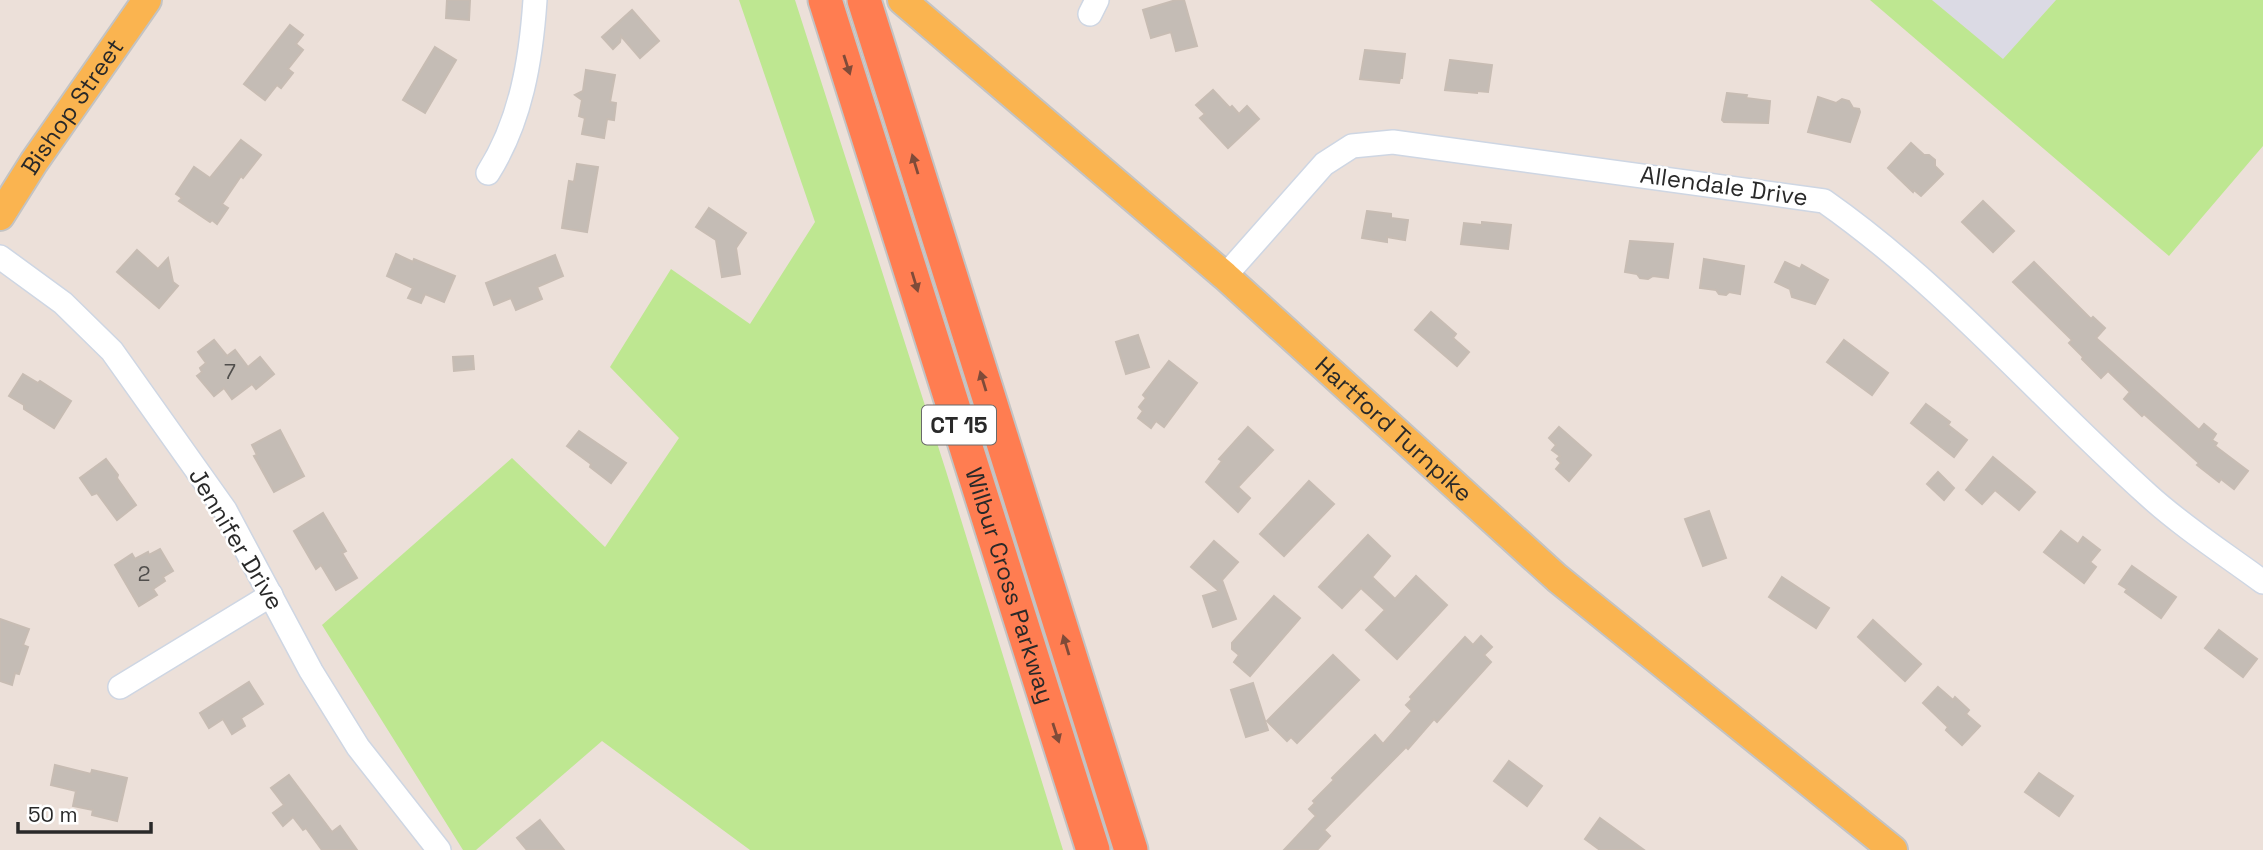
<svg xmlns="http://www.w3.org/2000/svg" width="2263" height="850" font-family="'Space Grotesk',sans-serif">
	<rect width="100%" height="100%" fill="#ece0d9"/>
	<path fill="#dbdae4" d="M1932,0H2056L2003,60Z"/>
	<g fill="#bee791">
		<path d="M739,0H795L946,471L1063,850H750L602,741L476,850H463L322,625L512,458L605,547L679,438L610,367L671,269L750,324L815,222Z"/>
		<path d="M1870,0H1932L2003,59L2056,0H2263V146L2169,256Z"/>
	</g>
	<g fill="#c4bcb5" stroke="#c7bcb3" stroke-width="2">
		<path d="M447,0H470L469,20L446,18Z"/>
		<path d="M1176,0H1184L1197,46L1176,51L1171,32L1151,38L1143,10Z"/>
		<path d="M632,10L659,41L640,58L621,36L620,42L613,49L602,37Z"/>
		<path d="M290,25L303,35L296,44L303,50L288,69L293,73L281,88L277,85L265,100L244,84Z"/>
		<path d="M435,47L456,60L425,113L403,100Z"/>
		<path d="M1365,50L1405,54L1402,78H1400L1399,83L1360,79Z"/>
		<path d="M1450,60L1492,65L1488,92L1477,91V93L1445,90Z"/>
		<path d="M586,70L615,75L610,102L616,103L614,120L607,119L604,138L582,134L585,118L579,116L582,100L575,95L583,91Z"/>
		<path d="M1213,90L1230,108L1232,106L1239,114L1247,106L1259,119L1228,148L1200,118L1205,114L1196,105Z"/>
		<path d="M1727,93L1747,95L1746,98L1770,101L1768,123L1724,122L1722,120Z"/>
		<path d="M1818,97L1836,103L1842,99L1849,101L1853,108L1859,109L1860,112L1850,142L1808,132Z"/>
		<path d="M241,140L261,155L243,178L241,176L222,204L228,208L217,224L212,220L210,222L179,201L182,198L176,194L194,167L210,178Z"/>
		<path d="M1911,143L1924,155H1929L1935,160V166L1943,174L1921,196L1914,190L1913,192L1888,168Z"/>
		<path d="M577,164L598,167L587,232L562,228L569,181L574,182Z"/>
		<path d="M1983,201L2014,231L1993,252L1962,222Z"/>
		<path d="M709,208L746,233L736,248L740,274L722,277L716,240L696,227Z"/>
		<path d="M1367,211L1391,214V218L1408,220L1405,240L1387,237V242L1362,238Z"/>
		<path d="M1482,222L1511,225L1508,249L1461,244L1464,223L1482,225Z"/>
		<path d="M1630,241L1673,244L1668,278L1653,276L1648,279L1640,278L1637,274L1625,272Z"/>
		<path d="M137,250L158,269L168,258L173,282L178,286L159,308L117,272Z"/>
		<path d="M396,254L413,262L414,259L455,276L444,302L425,294L421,303L408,298L413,288L387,276Z"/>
		<path d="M555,255L563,276L537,287L542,299L516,310L511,298L494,305L486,283Z"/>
		<path d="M1704,259L1744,266L1740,294L1729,292L1726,295L1719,294L1716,290L1700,288Z"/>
		<path d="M1785,262L1800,269L1802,265L1828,280L1815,304L1792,297L1790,289L1775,282Z"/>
		<path d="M2034,262L2091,319L2093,317L2105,328L2096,338L2199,430L2204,424L2216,434L2212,440L2217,443L2215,446L2248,471L2234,489L2221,479L2219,482L2197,465L2199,463L2144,414L2142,416L2124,399L2130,392L2108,371L2101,378L2082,359L2083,357L2069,343L2072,340L2013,282Z"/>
		<path d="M1431,312L1456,334L1453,338L1469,352L1457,366L1415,330Z"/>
		<path d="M1138,335L1149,367L1126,374L1116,342Z"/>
		<path d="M214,340L227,356L235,350L248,367L260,357L274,374L256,389L252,384L232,399L224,388L214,396L197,376L202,372L200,368L206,363L198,352Z"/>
		<path d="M1844,340L1888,373L1872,395L1827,362Z"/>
		<path d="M473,356L474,369L454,371L453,357Z"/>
		<path d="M1169,361L1197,383L1164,427L1156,421L1151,428L1138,418L1143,411L1139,407L1146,398L1143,395Z"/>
		<path d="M23,374L38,383L40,381L71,401L54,428L24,409V405L9,396Z"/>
		<path d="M1926,404L1950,422L1948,425L1967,440L1954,457L1911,423Z"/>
		<path d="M1248,427L1273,450L1238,487L1250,498L1238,512L1206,482L1222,461L1219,459Z"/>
		<path d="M1559,427L1591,455L1569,481L1556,469L1561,463L1557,459L1560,456L1552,450L1556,445L1549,438Z"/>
		<path d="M280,430L304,476L274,492L254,456L257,455L252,445Z"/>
		<path d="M579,431L626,463L611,483L590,467L591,464L567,446Z"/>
		<path d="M1993,457L2035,492L2019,510L1995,490L1982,504L1966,490Z"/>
		<path d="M106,459L118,475L117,478L136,505L117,520L97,493L92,495L80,478Z"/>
		<path d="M1938,472L1954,488L1944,500L1927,484Z"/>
		<path d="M1309,481L1334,504L1284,556L1260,534Z"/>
		<path d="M1709,511L1726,558L1703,566L1685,519Z"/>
		<path d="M323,513L346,551L342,553L357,578L336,590L321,565L316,569L294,531Z"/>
		<path d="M2061,531L2078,544L2083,537L2100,550L2090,562L2096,567L2084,583L2044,552Z"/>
		<path d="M1368,535L1390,556L1372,577L1395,599L1416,576L1447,605L1397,659L1366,630L1385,610L1361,588L1342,608L1319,587Z"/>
		<path d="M1214,541L1238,562L1222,580L1236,619L1213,627L1203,596L1219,591L1191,567Z"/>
		<path d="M160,549L173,571L163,577L165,581L153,589L157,595L139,606L115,565L132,554L135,559L148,552L149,555Z"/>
		<path d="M2132,566L2176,597L2161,618L2125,592L2127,589L2119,584Z"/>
		<path d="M1782,577L1829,608L1816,628L1769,597Z"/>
		<path d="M1274,596L1300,618L1250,676L1234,662L1239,655L1232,649V643Z"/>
		<path d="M0,619L29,629L23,645L28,647L19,674L15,673L12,685L0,681Z"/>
		<path d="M1873,620L1921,664L1905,681L1858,637Z"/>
		<path d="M2219,630L2257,659L2243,677L2205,648Z"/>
		<path d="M1481,636L1492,647L1484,655L1491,662L1437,722L1434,719L1408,749L1406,747L1324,830L1330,836L1317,850H1284L1316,816L1309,809L1315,803L1313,801L1334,780L1332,778L1375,735L1383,744L1412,711L1406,705L1412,699L1410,697L1465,637L1473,645Z"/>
		<path d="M1333,655L1359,680L1297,743L1291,737L1287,741L1267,721Z"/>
		<path d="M249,682L263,704L241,718L245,726L232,734L223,719L209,728L200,713Z"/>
		<path d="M1253,683L1268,730L1246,737L1231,690Z"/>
		<path d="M1938,687L1953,700L1955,697L1969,710L1966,714L1980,726L1962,745L1946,730L1948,727L1923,703Z"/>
		<path d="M1509,761L1542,786L1527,806L1494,781Z"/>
		<path d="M55,765L91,774L92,770L127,778L117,821L92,815L93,810L73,806L76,791L51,785Z"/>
		<path d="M2039,773L2073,796L2059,816L2025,792Z"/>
		<path d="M289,775L332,832L340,826L357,850H322L306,828L303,830L293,817L283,826L273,813L284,805L271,788Z"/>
		<path d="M1600,818L1644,850H1600L1585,839Z"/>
		<path d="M540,820L564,850H527L517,838Z"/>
	</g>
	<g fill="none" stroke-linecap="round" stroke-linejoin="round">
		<defs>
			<g id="minor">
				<path d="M1090,14L1097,0"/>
				<path d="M488,173C521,121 531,60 535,0"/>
				<path d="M0,257L63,303L112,351L225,510L311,671L358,747L439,850"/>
				<path d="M1225,276L1324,164L1352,146L1393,142L1824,201C1944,285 2040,398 2148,495C2183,527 2225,554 2263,582"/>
				<path d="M120,687L271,595"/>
			</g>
			<g id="major">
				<path id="s1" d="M902,0L1225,276L1557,578L1893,850"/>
				<path id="s2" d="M0,216L34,162L147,0"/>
			</g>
			<g id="highway">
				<path id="s3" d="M825,0L1093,850"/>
				<path d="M864,0L1131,850"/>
			</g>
		</defs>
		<use href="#minor" stroke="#ced6e3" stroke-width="26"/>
		<use href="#major" stroke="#c3c3c3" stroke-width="32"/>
		<use href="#highway" stroke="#c3c3c3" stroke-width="37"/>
		<use href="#minor" stroke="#fff" stroke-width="23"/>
		<use href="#major" stroke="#fab450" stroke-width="28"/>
		<use href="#highway" stroke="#ff7d51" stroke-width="33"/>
	</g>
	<defs><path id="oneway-solid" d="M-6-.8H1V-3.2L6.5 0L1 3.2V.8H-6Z" transform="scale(1.75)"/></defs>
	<g fill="#7f4b39">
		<use href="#oneway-solid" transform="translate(847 65) rotate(72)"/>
		<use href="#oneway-solid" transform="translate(915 164) rotate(-107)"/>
		<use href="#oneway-solid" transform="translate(915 282) rotate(73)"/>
		<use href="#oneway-solid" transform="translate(983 381) rotate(-107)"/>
		<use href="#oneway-solid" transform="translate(1066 645) rotate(-107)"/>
		<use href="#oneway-solid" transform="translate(1056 733) rotate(72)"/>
	</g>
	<g text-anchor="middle" stroke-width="5" stroke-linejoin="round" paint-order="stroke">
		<g font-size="21" fill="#504e4c">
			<text x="230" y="379">7</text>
			<text x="144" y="581">2</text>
		</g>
		<rect fill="#fff" stroke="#696969" stroke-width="2" x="922" y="405.5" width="74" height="39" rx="5"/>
		<g font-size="23" font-weight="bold" fill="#292929">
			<text x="959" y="433">CT 15</text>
		</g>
		<g font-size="24" fill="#292929" stroke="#fff">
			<text dy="8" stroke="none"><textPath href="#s2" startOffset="131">Bishop Street</textPath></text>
			<text transform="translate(1724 186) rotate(8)" y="8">Allendale Drive</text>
			<text dy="8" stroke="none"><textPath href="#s1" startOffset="653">Hartford Turnpike</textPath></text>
			<text transform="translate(236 539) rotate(59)" y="8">Jennifer Drive</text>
			<text dy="8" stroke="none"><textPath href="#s3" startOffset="614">Wilbur Cross Parkway</textPath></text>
		</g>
	</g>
	<path d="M18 822v10h133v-10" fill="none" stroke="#292929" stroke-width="3.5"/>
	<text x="28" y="822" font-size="21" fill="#292929" stroke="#ffffff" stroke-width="5" paint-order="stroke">50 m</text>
</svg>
